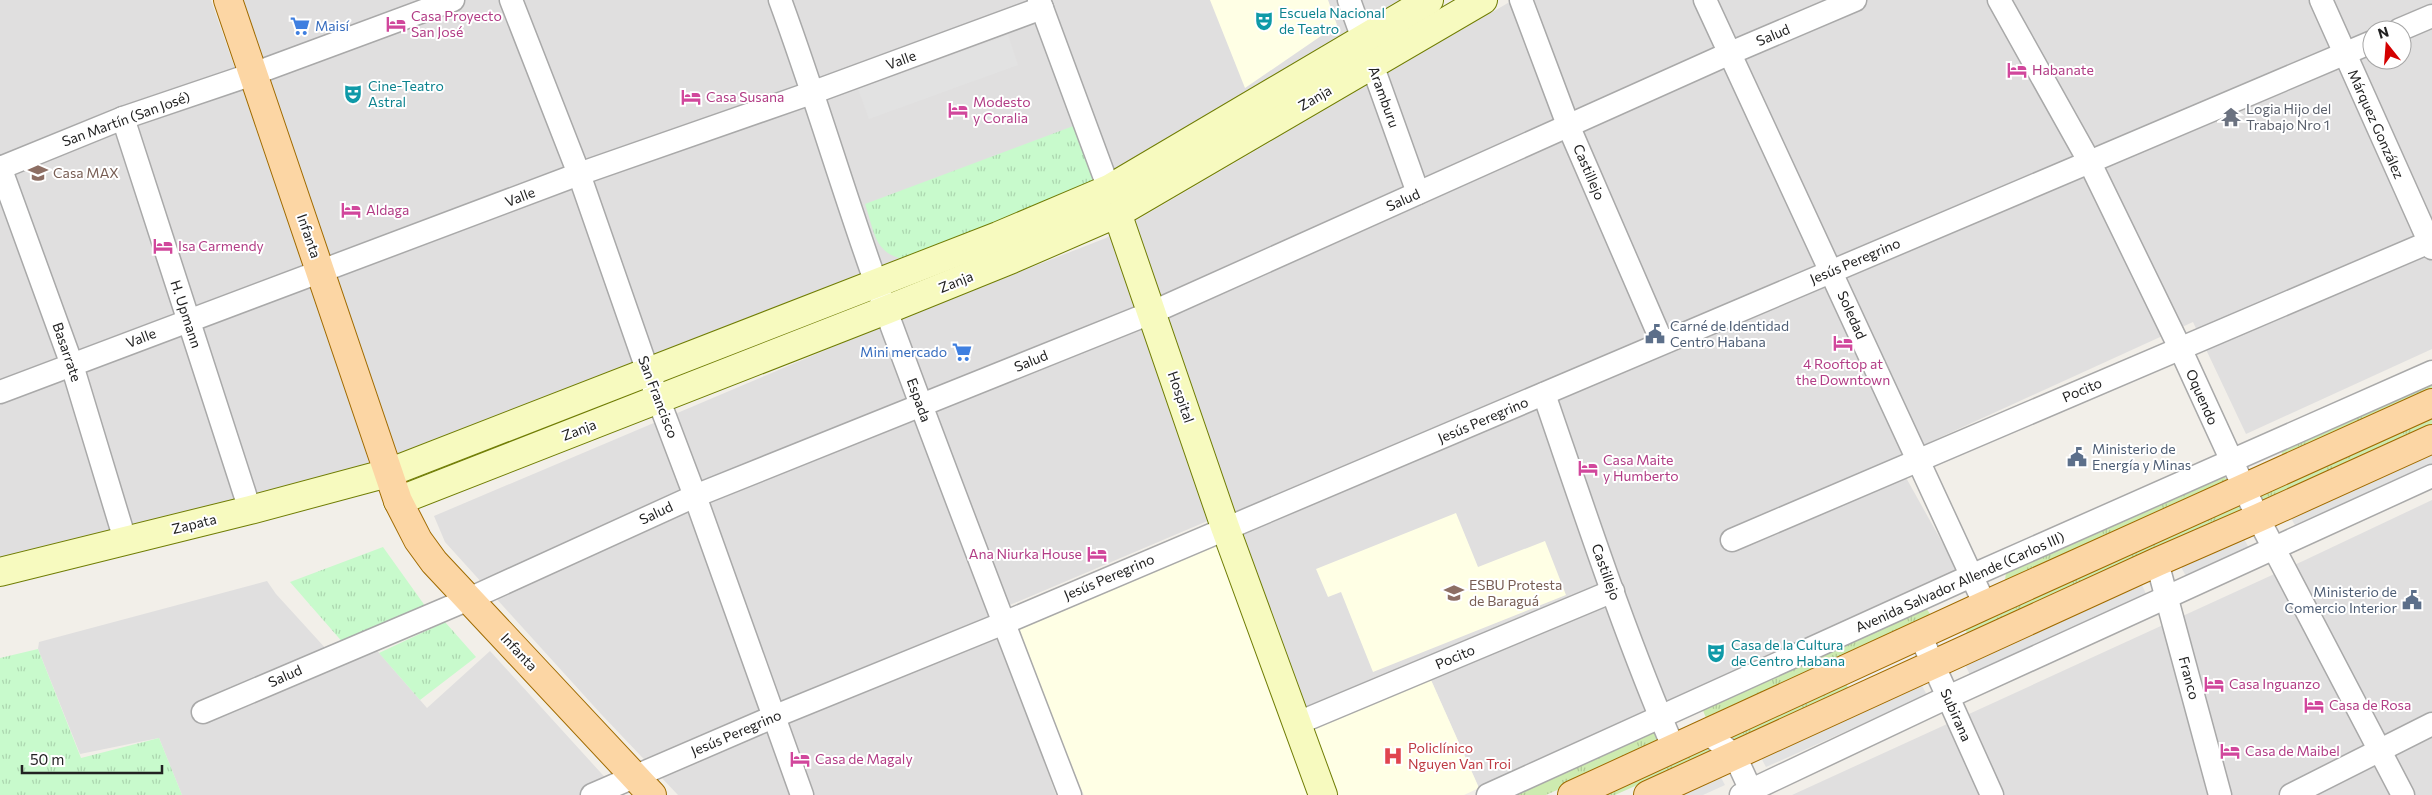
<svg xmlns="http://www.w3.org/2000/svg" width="2432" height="795" font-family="Commissioner,sans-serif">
	<defs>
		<pattern id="grass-tufts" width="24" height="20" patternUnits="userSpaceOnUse" patternTransform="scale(1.25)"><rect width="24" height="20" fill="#cdebb0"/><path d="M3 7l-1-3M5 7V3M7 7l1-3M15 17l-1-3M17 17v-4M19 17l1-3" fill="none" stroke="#b0c997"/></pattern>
		<pattern id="park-tufts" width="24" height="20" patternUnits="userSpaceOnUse" patternTransform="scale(1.25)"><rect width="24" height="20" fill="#c8facc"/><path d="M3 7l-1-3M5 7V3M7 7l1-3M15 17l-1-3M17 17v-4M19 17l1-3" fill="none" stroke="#acd6af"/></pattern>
	</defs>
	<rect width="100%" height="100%" fill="#f2efe9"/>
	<g fill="#e0dfdf" fill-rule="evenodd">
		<path d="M0,0H211L353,405L370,467L0,564Z"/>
		<path d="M228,0H1429L1109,189L388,473Z"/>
		<path d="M1513,0H2432V349L2246,434L2193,322L1895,458L1961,576L1479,788L1427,671L1307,724L1231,511L991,613L1056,795H678L601,714L445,542L434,516L899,319L1106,238ZM2372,30H2402V60H2372Z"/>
		<path d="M2432,500V795H1792L2303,561Z"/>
		<path d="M267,581L276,594L338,662L374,647L427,708L490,651L621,795H182L159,738L80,754L38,649L39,642Z"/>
	</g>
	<g fill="#ffffe5">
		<path d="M1210,0H1328L1337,25L1245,88Z"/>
		<path d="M1456,513L1478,567L1545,541L1566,595L1373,672L1341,592L1328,597L1316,569Z"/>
		<path d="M1218,544L1311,795H1084L1014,630Z"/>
		<path d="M1427,671L1479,788L1464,795H1339L1307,724Z"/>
	</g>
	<g fill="url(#grass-tufts)">
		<path d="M2432,382V396L2286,463L2280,449Z"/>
		<path d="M2432,417V430L2261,507L2256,496Z"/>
		<path d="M2224,475L2230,489L2004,590L2006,572Z"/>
		<path d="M2243,502L2247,513L1968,637L1965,627Z"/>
		<path d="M1926,608L1935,621L1708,723L1702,708Z"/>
		<path d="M1844,681L1850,690L1732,742L1723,735Z"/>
		<path d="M1658,727L1662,743L1546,795H1507Z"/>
		<path d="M1709,742L1718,749L1615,795H1589Z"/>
	</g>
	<g fill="url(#park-tufts)">
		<path d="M1084,122L1109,189L908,260C874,255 875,233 865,204Z"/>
		<path d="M383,547L428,610L345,645L290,582Z"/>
		<path d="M445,622L476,657L420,700L379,653Z"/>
		<path d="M38,649L81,758L159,738L182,795H0V658Z"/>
	</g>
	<g fill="#e2e2e2">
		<path d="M1008,35L1018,65L869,119L858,89Z"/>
		<path d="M2432,453V469L2297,529L2290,516Z"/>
		<path d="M2243,537L2250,550L2187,578L2180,565Z"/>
		<path d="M2141,583L2147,596L1970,675L1964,662Z"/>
		<path d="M1920,682L1927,695L1766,767L1759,754Z"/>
		<path d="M1718,772L1725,785L1703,795H1667Z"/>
	</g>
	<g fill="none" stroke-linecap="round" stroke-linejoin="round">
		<defs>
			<g id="street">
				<path d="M511,0L579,174L648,372L695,496L802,795"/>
				<path d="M780,0C815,95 843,191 877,286C939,456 1005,626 1070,795"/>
				<path d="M1039,0L1109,189"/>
				<path d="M1349,0L1418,193"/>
				<path d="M1521,0L1568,125L1662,342"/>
				<path d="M1705,0L1985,605"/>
				<path d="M1999,0L2089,161L2180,348L2258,518L2403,795"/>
				<path d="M2321,0L2432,248"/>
				<path d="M2399,30L2432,16"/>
				<path d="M123,118L250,510"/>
				<path d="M0,167L72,365L125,540"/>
				<path d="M0,168L123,118L253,74L453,0"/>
				<path d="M0,392L579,174L814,92L1042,8"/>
				<path d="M1544,394C1585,513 1624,633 1674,749"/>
				<path d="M1732,540L2432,241"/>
				<path d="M2157,562L2220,795"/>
				<path d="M1920,635L1992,795"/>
				<path d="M203,712L469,599L695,496L1153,312L1728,54L1855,0"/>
				<path d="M1298,723L1613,591"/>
				<path d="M1708,733L1735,756L1753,795"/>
				<path d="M592,795L773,717L1004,623L2372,42"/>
				<path d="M1488,795L1971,576L2432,372"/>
				<path d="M1741,795L1948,697L2432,476"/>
				<path d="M2291,795L2432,724"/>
			</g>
			<g id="secondary">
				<path d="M1112,198L1225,527L1323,795"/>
				<path d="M398,501L886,310L1012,259L1118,213L1483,0"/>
				<path d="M0,572L250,510L388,473L998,236L1109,189L1429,0"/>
			</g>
			<g id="primary">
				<path d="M228,0L398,501L418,540L434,562L652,795"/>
				<path d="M1572,795L1985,605L2432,403"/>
				<path d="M1648,795L2157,562L2258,518L2432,439"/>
			</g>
		</defs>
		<use href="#street" stroke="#a9a9a9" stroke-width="25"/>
		<use href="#secondary" stroke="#707d05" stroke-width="30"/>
		<use href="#primary" stroke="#a06b00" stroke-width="30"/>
		<use href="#street" stroke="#fff" stroke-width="22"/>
		<use href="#secondary" stroke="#f7fabf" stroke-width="28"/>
		<use href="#primary" stroke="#fcd6a4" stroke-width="28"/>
	</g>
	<defs>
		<symbol id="theatre-bare" viewBox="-9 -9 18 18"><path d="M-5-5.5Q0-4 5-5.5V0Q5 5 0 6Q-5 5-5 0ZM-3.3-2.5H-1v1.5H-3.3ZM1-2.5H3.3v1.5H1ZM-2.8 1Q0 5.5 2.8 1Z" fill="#0f9aa8" stroke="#fff" stroke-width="2.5" paint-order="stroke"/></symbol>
		<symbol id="hotel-bare" viewBox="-9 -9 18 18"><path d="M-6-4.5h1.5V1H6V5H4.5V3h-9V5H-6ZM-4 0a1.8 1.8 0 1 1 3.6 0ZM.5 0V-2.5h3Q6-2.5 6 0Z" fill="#d1479c" stroke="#fff" stroke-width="2.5" paint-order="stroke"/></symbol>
		<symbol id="supermarket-bare" viewBox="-9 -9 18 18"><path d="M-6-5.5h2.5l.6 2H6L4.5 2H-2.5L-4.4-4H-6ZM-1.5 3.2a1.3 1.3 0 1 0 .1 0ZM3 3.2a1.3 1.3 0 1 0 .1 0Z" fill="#3f7fe0" stroke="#fff" stroke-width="2.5" paint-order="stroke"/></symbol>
		<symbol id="temple-bare" viewBox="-9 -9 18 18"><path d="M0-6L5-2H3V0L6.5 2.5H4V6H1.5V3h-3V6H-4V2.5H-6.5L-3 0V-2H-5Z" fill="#6b7280" stroke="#fff" stroke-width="2.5" paint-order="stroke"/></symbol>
		<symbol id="school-bare" viewBox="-9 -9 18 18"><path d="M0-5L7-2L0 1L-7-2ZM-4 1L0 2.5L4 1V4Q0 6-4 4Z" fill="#8d6e63" stroke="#fff" stroke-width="2.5" paint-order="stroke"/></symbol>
		<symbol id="civic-bare" viewBox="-9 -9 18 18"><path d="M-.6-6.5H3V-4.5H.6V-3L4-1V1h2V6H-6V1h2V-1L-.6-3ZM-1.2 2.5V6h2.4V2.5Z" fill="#5c6f8a" stroke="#fff" stroke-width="2.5" paint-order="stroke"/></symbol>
		<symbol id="hospital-bare" viewBox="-9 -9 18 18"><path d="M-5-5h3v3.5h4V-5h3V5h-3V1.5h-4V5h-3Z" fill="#e0444e" stroke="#fff" stroke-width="2.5" paint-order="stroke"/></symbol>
	</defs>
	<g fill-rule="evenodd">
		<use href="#theatre-bare" x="1250" y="7" width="28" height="28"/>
		<use href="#hotel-bare" x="382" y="10" width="28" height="28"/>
		<use href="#supermarket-bare" x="286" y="12" width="28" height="28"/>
		<use href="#hotel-bare" x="2003" y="56" width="28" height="28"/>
		<use href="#theatre-bare" x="339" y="80" width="28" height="28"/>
		<use href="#hotel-bare" x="677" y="83" width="28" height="28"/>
		<use href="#hotel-bare" x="944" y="96" width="28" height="28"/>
		<use href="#temple-bare" x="2217" y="103" width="28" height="28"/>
		<use href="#school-bare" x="24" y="159" width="28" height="28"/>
		<use href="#hotel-bare" x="337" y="196" width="28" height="28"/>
		<use href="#hotel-bare" x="149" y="232" width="28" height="28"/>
		<use href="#civic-bare" x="1641" y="320" width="28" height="28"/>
		<use href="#hotel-bare" x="1829" y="329" width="28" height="28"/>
		<use href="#supermarket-bare" x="948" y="338" width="28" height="28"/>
		<use href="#civic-bare" x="2063" y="443" width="28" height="28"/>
		<use href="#hotel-bare" x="1574" y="454" width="28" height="28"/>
		<use href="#hotel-bare" x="1083" y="540" width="28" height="28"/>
		<use href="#school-bare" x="1440" y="579" width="28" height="28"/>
		<use href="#civic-bare" x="2398" y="586" width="28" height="28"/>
		<use href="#theatre-bare" x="1702" y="639" width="28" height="28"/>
		<use href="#hotel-bare" x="2200" y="670" width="28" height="28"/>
		<use href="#hotel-bare" x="2300" y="691" width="28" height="28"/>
		<use href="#hotel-bare" x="2216" y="737" width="28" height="28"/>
		<use href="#hospital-bare" x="1379" y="742" width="28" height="28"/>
		<use href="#hotel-bare" x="786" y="745" width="28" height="28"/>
	</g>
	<g text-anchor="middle" stroke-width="4" stroke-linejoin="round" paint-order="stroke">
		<g font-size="14" fill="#0d838f" stroke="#fff" text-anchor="start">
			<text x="1279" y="18">Escuela Nacional<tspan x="1279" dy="16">de Teatro</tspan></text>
			<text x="368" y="91">Cine-Teatro<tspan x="368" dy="16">Astral</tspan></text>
			<text x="1731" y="650">Casa de la Cultura<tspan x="1731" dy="16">de Centro Habana</tspan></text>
		</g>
		<g font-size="14" fill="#b23c85" stroke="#fff" text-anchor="start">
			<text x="411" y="21">Casa Proyecto<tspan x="411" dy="16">San José</tspan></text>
			<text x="2032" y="75">Habanate</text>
			<text x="706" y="102">Casa Susana</text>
			<text x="973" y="107">Modesto<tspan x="973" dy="16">y Coralia</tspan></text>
			<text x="366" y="215">Aldaga</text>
			<text x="178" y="251">Isa Carmendy</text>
			<text x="1843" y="369" text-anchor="middle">4 Rooftop at<tspan x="1843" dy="16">the Downtown</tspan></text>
			<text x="1603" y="465">Casa Maite<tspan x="1603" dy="16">y Humberto</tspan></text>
			<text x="1082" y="559" text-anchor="end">Ana Niurka House</text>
			<text x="2229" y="689">Casa Inguanzo</text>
			<text x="2329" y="710">Casa de Rosa</text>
			<text x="2245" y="756">Casa de Maibel</text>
			<text x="815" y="764">Casa de Magaly</text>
		</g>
		<g font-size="14" fill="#366cbe" stroke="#fff" text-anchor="start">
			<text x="315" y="31">Maisí</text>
			<text x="947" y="357" text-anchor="end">Mini mercado</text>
		</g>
		<g font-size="14" fill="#222" stroke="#fff">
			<text transform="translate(1773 35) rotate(-23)" y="5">Salud</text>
			<text transform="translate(901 60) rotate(-20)" y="5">Valle</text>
			<text transform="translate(1384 97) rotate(70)" y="5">Aramburu</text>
			<text transform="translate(1315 98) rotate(-30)" y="5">Zanja</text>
			<text transform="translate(126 119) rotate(-20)" y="5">San Martín (San José)</text>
			<text transform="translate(2376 124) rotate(66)" y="5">Márquez González</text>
			<text transform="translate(1589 172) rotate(67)" y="5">Castillejo</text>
			<text transform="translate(520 197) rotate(-21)" y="5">Valle</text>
			<text transform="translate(1403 200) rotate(-24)" y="5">Salud</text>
			<text transform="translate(309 236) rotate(71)" y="5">Infanta</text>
			<text transform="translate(1855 261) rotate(-23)" y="5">Jesús Peregrino</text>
			<text transform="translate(956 282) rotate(-22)" y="5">Zanja</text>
			<text transform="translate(186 314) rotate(72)" y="5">H. Upmann</text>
			<text transform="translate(1852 315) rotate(66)" y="5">Soledad</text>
			<text transform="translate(141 338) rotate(-21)" y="5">Valle</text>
			<text transform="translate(67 352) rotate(71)" y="5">Basarrate</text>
			<text transform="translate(1031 361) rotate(-22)" y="5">Salud</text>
			<text transform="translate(2082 390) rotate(-23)" y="5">Pocito</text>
			<text transform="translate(658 397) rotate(69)" y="5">San Francisco</text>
			<text transform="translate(1181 397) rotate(71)" y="5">Hospital</text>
			<text transform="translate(2202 397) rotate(66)" y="5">Oquendo</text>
			<text transform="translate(919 400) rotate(70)" y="5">Espada</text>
			<text transform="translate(1483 420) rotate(-23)" y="5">Jesús Peregrino</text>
			<text transform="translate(579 430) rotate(-21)" y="5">Zanja</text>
			<text transform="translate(656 513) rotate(-25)" y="5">Salud</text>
			<text transform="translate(194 524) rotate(-14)" y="5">Zapata</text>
			<text transform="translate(1606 572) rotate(70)" y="5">Castillejo</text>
			<text transform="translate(1109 577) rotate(-23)" y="5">Jesús Peregrino</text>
			<text transform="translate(1960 582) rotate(-24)" y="5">Avenida Salvador Allende (Carlos III)</text>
			<text transform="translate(519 652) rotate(47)" y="5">Infanta</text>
			<text transform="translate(1455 657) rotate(-23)" y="5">Pocito</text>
			<text transform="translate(285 676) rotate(-24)" y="5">Salud</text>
			<text transform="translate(2189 678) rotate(75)" y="5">Franco</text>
			<text transform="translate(1956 715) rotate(66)" y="5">Subirana</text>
			<text transform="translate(736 733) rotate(-23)" y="5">Jesús Peregrino</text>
		</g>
		<g font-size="14" fill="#5b616d" stroke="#fff" text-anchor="start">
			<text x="2246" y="114">Logia Hijo del<tspan x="2246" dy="16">Trabajo Nro 1</tspan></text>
		</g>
		<g font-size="14" fill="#785e54" stroke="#fff" text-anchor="start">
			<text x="53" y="178">Casa MAX</text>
			<text x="1469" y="590">ESBU Protesta<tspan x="1469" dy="16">de Baraguá</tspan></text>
		</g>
		<g font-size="14" fill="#4e5e75" stroke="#fff" text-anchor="start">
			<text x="1670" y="331">Carné de Identidad<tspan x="1670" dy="16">Centro Habana</tspan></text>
			<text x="2092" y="454">Ministerio de<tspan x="2092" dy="16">Energía y Minas</tspan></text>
			<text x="2397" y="597" text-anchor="end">Ministerio de<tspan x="2397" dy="16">Comercio Interior</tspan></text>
		</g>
		<g font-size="14" fill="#be3a42" stroke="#fff" text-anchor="start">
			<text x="1408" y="753">Policlínico<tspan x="1408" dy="16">Nguyen Van Troi</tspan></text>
		</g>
	</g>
	<g transform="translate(2387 45) rotate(343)"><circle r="24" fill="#ffffff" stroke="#a7a7a7"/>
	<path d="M0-4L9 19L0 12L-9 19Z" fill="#d40000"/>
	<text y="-8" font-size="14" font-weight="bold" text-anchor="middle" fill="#222222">N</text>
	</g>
	<path d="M22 765v8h140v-8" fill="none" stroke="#222222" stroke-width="2.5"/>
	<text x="30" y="765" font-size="15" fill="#222222" stroke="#ffffff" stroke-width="4" paint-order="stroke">50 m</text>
</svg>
